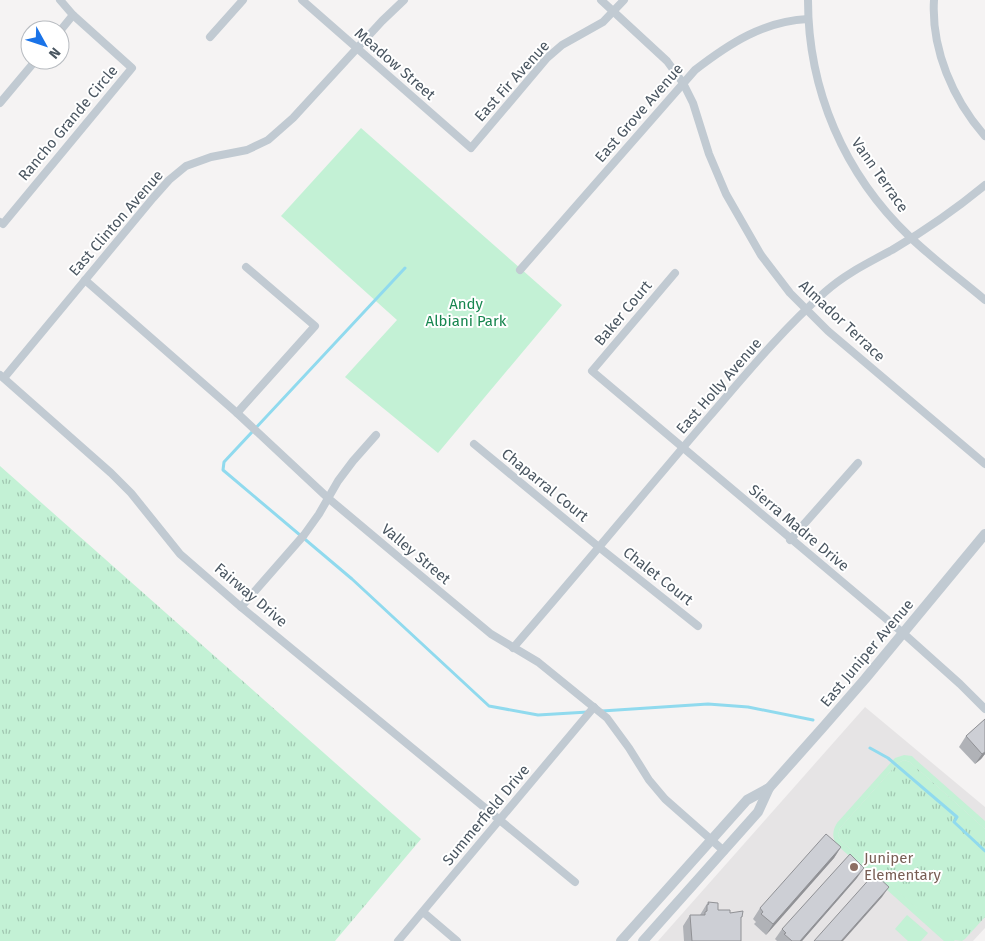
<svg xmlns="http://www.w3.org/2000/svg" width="985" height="941" font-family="'Fira Sans',sans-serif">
	<defs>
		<pattern id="grass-tufts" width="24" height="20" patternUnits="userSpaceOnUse" patternTransform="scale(1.25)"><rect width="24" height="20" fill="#c3f1d5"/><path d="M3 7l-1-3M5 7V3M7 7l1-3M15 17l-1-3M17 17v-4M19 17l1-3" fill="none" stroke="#a0c6b0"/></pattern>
	</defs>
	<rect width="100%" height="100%" fill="#f5f3f3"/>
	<path fill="#e6e4e5" d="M865,707L985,807V928L973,941H658Z"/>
	<g fill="url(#grass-tufts)">
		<path d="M0,466L421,839L335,941H0Z"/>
		<path d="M904,760L910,762L985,829V917L965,939L962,941L953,940L841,841L838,835L840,828L898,763Z"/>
	</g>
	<g fill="#c3f1d5">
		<path d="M361,128L562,305L438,453L345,377L397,320L281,216Z"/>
		<path d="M904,755L912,756L916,760L985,821V829L910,762L904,760L898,763L840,828L838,835L841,841L955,941H944L837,845C832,838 832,831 837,823L895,758Z"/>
		<path d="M907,915L928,933L921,941H908L895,929Z"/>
	</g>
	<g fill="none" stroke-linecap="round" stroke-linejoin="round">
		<g stroke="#90daee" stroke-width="3">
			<path d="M405,268L224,462L223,470L352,579L489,706L538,715L588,712"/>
			<path d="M602,711L708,704L748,707L813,720"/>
			<path d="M870,748L888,758L957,817L954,822L985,851"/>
		</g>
		<g stroke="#c1cad2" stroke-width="8">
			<path d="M302,0L471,148L547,58L562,45L603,22L624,0"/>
			<path d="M601,0L667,61L683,83L693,103L709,154L726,194L761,255L790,293L828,331L985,464"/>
			<path d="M808,0C808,90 844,174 910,237C933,259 960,279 985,300"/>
			<path d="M934,0C931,49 953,100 985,136"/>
			<path d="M60,31L73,15"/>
			<path d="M210,37L243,0"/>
			<path d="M0,103L36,60"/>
			<path d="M0,222L3,224L132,68L73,15L60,0"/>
			<path d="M520,270L695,70C730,43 764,21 808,19"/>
			<path d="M675,273L592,371L903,633L960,684L985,709"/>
			<path d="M85,280L237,413L328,498L402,560L491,634L538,662L607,718L629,748L649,780L665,799L724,851"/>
			<path d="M0,375L111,473L131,493L180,554L241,607L575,882"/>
			<path d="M4,378L153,198L169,180L186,166L211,157L247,150L268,140L293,118L382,21L404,0"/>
			<path d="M237,413L315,326L246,267"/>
			<path d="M474,444L600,548L698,626"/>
			<path d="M790,540L858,463"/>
			<path d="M241,607L304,535L319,514L338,481L353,461L376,435"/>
			<path d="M513,648C579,572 643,494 709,417C746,374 782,330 825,292C845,274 868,263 892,250C924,231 956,209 985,185"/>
			<path d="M423,912L457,941"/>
			<path d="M398,941L594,707"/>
		</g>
		<g stroke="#c1cad2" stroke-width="10">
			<path d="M621,941L747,800L769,788L825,725L865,679L985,534"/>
			<path d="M643,941L758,812L769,788"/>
		</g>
	</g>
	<g fill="#b0b2b7">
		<path d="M985,719V754L981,759L975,764L959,747L966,736Z"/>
		<path d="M841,847L834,858L766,935L754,924L756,922L753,919L760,908Z"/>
		<path d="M857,878L802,941H777L775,939L782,929Z"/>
		<path d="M708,902L718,910L730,913L741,919V941H684L683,926L690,915H700Z"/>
	</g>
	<g fill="#909195">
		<path d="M985,752V754L981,759L975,764L982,754Z"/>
		<path d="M841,847L834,858L766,935L773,924Z"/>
		<path d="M864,868L857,878L802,941H800Z"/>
		<path d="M889,887L882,897L843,941H841Z"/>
	</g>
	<g fill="#cdcfd5" stroke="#909195">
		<path d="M985,719V752L982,754L966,736Z"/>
		<path d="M826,834L841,847L773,924L761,914L763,912L760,908Z"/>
		<path d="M850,854L864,868L800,941H792L784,934L786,933L782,929Z"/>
		<path d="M873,875L876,878L878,877L889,887L841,941H814Z"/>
		<path d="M708,902L718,903V910H730V913L743,911L742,917H741V941H692L690,915H705V912L707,911V905L709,904Z"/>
	</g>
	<circle fill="#8d6e63" stroke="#fff" stroke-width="2" cx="854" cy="867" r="5"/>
	<g text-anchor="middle" stroke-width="4" stroke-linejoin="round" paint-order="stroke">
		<g font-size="15" fill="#4a5661" stroke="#fff">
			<text transform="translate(395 64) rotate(41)" y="5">Meadow Street</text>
			<text transform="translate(512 81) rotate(-48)" y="5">East Fir Avenue</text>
			<text transform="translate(639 113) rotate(-49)" y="5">East Grove Avenue</text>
			<text transform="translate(68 123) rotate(-50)" y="5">Rancho Grande Circle</text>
			<text transform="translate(880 175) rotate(55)" y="5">Vann Terrace</text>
			<text transform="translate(116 223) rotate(-49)" y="5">East Clinton Avenue</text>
			<text transform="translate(623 313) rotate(-50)" y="5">Baker Court</text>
			<text transform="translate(842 321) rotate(43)" y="5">Almador Terrace</text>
			<text transform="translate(719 386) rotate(-49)" y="5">East Holly Avenue</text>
			<text transform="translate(545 485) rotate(39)" y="5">Chaparral Court</text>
			<text transform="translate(799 528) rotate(40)" y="5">Sierra Madre Drive</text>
			<text transform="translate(416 554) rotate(40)" y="5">Valley Street</text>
			<text transform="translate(658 576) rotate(38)" y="5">Chalet Court</text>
			<text transform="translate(251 595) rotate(40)" y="5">Fairway Drive</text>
			<text transform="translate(867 653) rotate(-50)" y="5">East Juniper Avenue</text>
			<text transform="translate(486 815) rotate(-50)" y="5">Summerfield Drive</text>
		</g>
		<g font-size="15" fill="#17864f" stroke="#fff">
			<text x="466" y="309">Andy<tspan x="466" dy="17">Albiani Park</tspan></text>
		</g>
		<g font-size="15" fill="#785e54" stroke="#fff" text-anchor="start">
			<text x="864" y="863">Juniper<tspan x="864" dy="17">Elementary</tspan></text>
		</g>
	</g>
	<g transform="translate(45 45) rotate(130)"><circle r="24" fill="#ffffff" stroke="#b7bbc0"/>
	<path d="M0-4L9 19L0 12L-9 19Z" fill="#1a73e8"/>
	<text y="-8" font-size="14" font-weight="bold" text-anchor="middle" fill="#4a5661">N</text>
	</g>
</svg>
